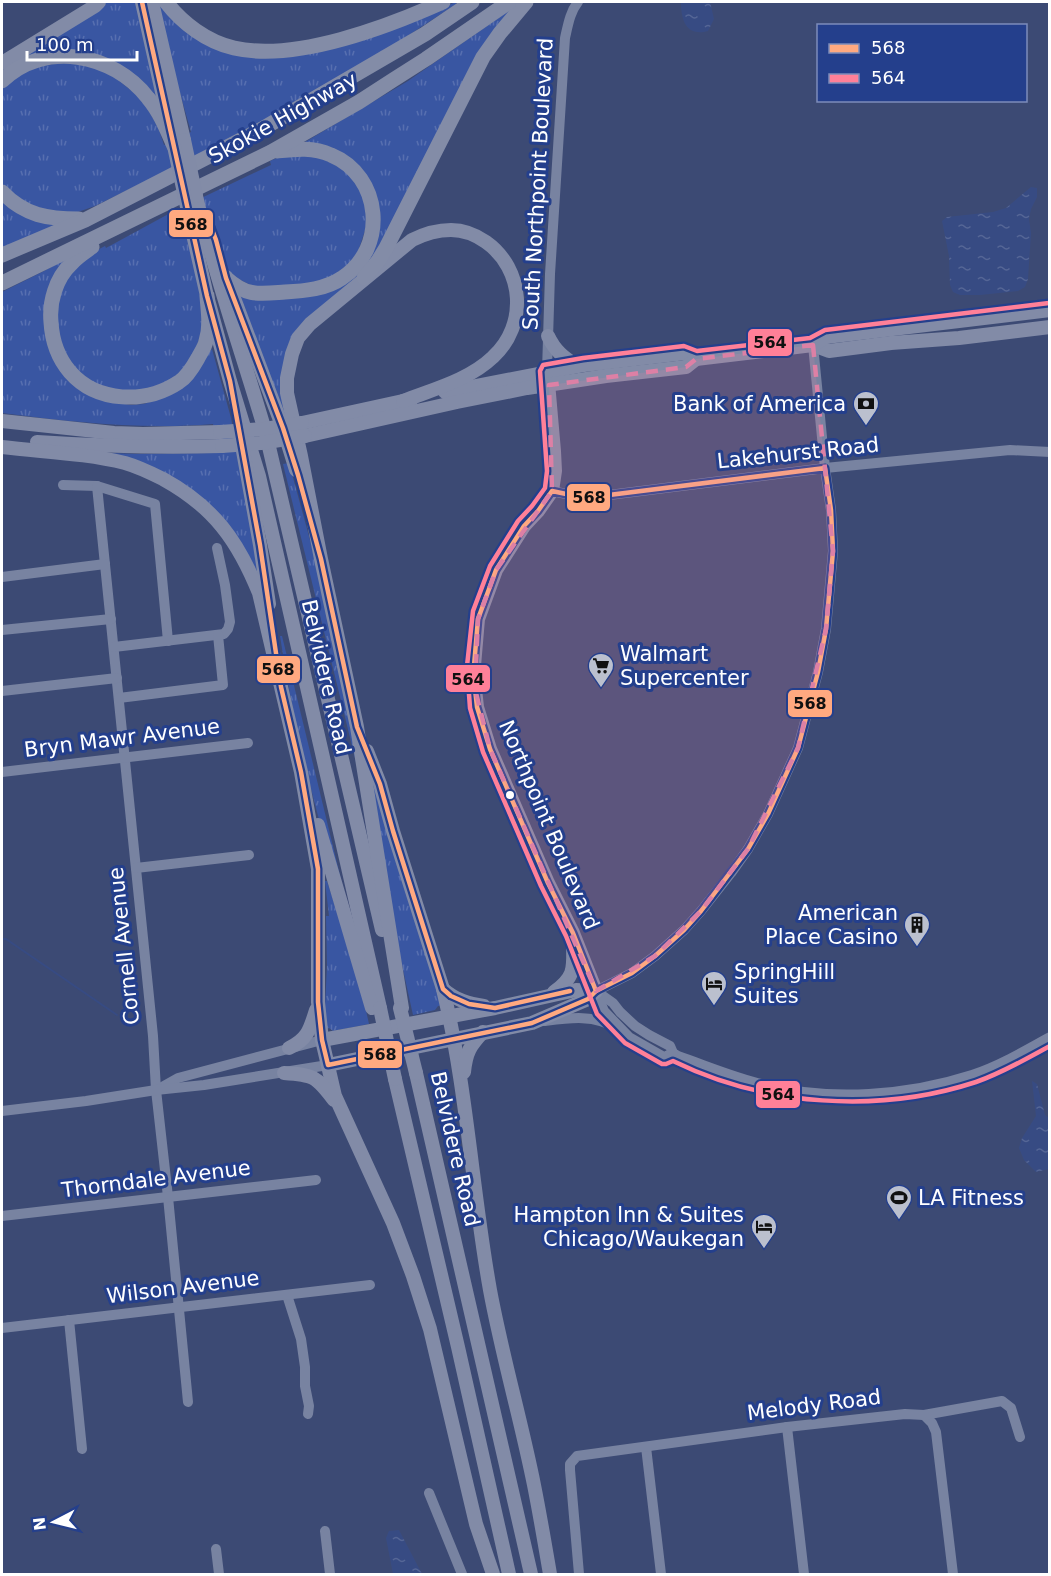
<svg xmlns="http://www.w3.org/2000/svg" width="1051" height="1576" font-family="'DejaVu Sans',sans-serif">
	<defs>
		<pattern id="grass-tufts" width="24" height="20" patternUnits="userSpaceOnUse" patternTransform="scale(1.5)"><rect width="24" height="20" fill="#3956a2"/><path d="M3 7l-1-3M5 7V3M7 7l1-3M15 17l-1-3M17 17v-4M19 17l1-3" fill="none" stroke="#576fb0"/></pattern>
		<pattern id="water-ripples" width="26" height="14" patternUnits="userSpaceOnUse" patternTransform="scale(1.5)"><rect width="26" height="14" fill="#374b83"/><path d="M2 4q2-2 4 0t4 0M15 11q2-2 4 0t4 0" fill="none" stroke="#556696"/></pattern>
	</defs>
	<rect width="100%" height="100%" fill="#3c4a74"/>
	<g fill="url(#grass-tufts)">
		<path d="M105,2H137L164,118L156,104L78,56L2,78V70L5,67Z"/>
		<path d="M156,2L252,56L399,25L456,2V4L365,64L217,146L95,206L75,213L39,212L2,188V88L7,83L33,66L75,62L109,73L142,99L158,127L164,145L191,132L166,44Z"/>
		<path d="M520,3L370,266L303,324L287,415L283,416L235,290L289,297L368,258L367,181L305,142L408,81Z"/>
		<path d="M312,153L354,175L370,215L355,261L320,284L261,290L230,275L224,259L213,217L186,231L206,318L191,364L157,390L105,391L69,365L53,323L63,281L88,255L105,246L106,248L174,211L271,165L270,161L279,157Z"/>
		<path d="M2,199L57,224L2,251Z"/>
		<path d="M91,245L63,268L49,342L112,402L131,405L144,404L155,400L212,349L231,418L263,588L191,493L77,452L138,454L219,453L213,424C142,430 72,422 2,413V292L44,271Z"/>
		<path d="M289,463L310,540L327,610L357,761L356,762L283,464Z"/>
		<path d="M280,636H282L352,925C319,831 295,734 280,636Z"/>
		<path d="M370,774L445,1005L438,1006L435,1010L413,1015L400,956Z"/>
		<path d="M325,881H327L360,984L369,1024L333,1031L329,1028L324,1030L327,965L326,916H329Z"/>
	</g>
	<g fill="url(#water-ripples)">
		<path d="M681,2H710L714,19L708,31C686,37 681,20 681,2Z"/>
		<path d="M1031,187L1037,188V197L1031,209L1029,219L1031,233L1028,279L1025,287L1018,291L980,295H960L953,292L950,285L949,256L942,221L947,217L993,212L1006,208Z"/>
		<path d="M1032,1081L1037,1084L1045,1115L1050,1119L1049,1169L1036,1172L1024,1160L1019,1148L1022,1138L1036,1116Z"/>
		<path d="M399,1530L422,1574H393L386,1538L389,1531Z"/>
	</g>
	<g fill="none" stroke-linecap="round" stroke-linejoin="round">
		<path stroke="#374b83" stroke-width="2" d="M2,939H6L117,1015"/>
		<g stroke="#7883a1" stroke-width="10">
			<path d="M547,371L550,274L565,38C568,25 570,12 578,2"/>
			<path d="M63,485L97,486L155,504L168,641"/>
			<path d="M97,486L153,1036L156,1090L168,1197L188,1402"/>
			<path d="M552,491L585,498L825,468L1010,450L1050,452"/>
			<path d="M2,577L105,564"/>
			<path d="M2,630L111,619"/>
			<path d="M114,647L224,634L228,629L230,622L225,585L217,548"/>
			<path d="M2,691L117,678"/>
			<path d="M119,698L223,685L218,635"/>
			<path d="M2,772L248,743"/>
			<path d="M136,868L249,855"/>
			<path d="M596,991L632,973L655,956L684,930L701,911L731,873L748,849L768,814L798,748L818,672L826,629L833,551L831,510L825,468L813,345"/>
			<path d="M596,991L613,1003L620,1012L635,1026L649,1035L670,1046L673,1053L678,1056C707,1066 735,1078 765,1085C831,1101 907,1096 972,1075C999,1066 1025,1051 1050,1037"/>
			<path d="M596,991L604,1011L629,1037L664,1057L673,1053"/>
			<path d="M544,1021C568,1018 595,1014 616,1028"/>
			<path d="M162,1087L178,1078L322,1040"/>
			<path d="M2,1111L86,1101L156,1090L204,1085L328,1065"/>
			<path d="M2,1216L316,1180"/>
			<path d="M287,1295L301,1339L305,1367V1386L309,1406L308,1414"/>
			<path d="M69,1320L82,1449"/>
			<path d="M2,1328L370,1285"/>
			<path d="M924,1415L932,1423L936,1432L953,1574"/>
			<path d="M787,1427L804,1574"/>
			<path d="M646,1447L661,1574"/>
			<path d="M429,1493L462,1574"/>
			<path d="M325,1531L330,1574"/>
			<path d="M216,1549L219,1574"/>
			<path d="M579,1574L570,1470V1464L577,1456L787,1427L905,1414L924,1415L1002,1401L1011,1408L1020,1437"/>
		</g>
		<g stroke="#828ba7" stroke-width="14">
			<path d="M142,2L170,128"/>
			<path d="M152,2L184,140"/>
			<path d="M2,63L95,6L99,2"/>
			<path d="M196,196C215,277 243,355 266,434L382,930"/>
			<path d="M190,221L207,296L230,381L259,476L380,1008"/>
			<path d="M226,277L283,428L296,470"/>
			<path d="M548,336C555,351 564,358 577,366"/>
			<path d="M813,345L829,351L891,343L959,338L1050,327"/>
			<path d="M547,371L554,451L555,471L552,491L538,511L524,526L496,570L478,619L474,666L475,689L477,707L490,749L548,883L573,933L596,991"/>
			<path d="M445,392L584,365L685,353L696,359L813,345L826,337L1050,310"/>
			<path d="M2,421L114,433L143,434L220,432"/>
			<path d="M302,423L412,399"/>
			<path d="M305,436L457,402L527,388L606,376L686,367L696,359"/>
			<path d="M241,440L260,545L269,604"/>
			<path d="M37,442C98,446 160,448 222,446"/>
			<path d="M2,447C42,452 85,453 125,463C139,467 151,473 163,479C214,507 238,541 259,593L301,772L318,869V1002L322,1040L335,1096L393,1223L413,1276L430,1329L476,1524L493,1574"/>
			<path d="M367,751L380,784L393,831L443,989C467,1088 472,1190 490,1290C502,1355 521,1420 534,1485C540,1515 545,1545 550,1574"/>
			<path d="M318,825L372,1008"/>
			<path d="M443,989C456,1000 468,1004 484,1006"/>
			<path d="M554,992C577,976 573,966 573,941"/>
			<path d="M402,1008L357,727L321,559L301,456L287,393V378L292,354L298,338L310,324L412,240C424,234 437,230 451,230C463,230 476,235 486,242C524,269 528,325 493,357C469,380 434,389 403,401"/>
			<path d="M322,1040L495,1008L576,990L596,991"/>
			<path d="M289,1048C308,1039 310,1029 316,1010"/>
			<path d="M328,1065L532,1023L588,999L596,991"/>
			<path d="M464,1072C466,1052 470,1046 483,1032"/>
			<path d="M284,1073C314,1075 316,1076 334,1100"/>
			<path d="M416,1073L531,1574"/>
			<path d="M395,1079L458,1347L509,1574"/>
		</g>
		<g stroke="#838ca7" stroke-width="15">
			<path d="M166,2C182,23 207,42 234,48C295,62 387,27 443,2"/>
			<path d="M2,81C44,40 113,53 148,98C160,112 167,130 174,146"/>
			<path d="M2,192C25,216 48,219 79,219"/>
			<path d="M92,247C85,252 77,257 71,264C56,278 49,302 51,322C52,340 58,358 70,372C97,403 146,404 179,382C187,377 193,367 198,358C201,352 205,347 206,341C211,326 208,311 207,296"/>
			<path d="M2,255L85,220L262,129L425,34L472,2"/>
			<path d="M226,278C247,297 259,294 285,292C305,291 326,289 342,278C388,248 382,176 331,155C313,147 296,149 277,151"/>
			<path d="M364,278L378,261L386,248L483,57L500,33L526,2"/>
			<path d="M2,283L271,152L359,102L393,80L426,59L509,2"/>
		</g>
		<g stroke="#828ba7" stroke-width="14">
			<path d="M184,140L196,196"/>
			<path d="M174,146L190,221"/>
			<path d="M220,432L265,429L302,423"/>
			<path d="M222,446L261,443L305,436"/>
			<path d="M380,1008L395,1079"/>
			<path d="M400,1008L416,1073"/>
		</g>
		<defs>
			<g id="bus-1">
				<path d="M142,2L207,296L230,381L260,545L281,687L301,772L318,869V1002L322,1040L328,1065L532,1023L588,999L596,991"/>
				<path d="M208,219L216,240L226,278L283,428L298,475L321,559L357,727L380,784L393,831L443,989L451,996L469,1004L495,1008L570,991"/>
				<path d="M825,468L831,510L833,551L826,629L818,672L798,748L768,814L748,849L701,911L684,930L655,956L632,973L596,991L573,933L548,883L490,749L477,707L475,689L474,666L478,619L496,570L524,526L538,511L552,491L585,498Z"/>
			</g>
			<path id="bus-2" d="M1049,303L825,330L810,338L697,351L684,346L583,358L543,365L540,371L547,471L545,488L532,506L518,521L490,566L473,611L467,666L470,708L483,752L541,886L566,936L597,1014L625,1043L662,1064H666L673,1061C765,1106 878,1114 976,1082C1002,1073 1026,1059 1050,1046"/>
		</defs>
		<use href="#bus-1" stroke="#243f8c" stroke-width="9"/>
		<use href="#bus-2" stroke="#243f8c" stroke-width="9"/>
		<use href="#bus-1" stroke="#ffa980" stroke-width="4.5"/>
		<use href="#bus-2" stroke="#ff8098" stroke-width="4.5"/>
	</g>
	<path fill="#dd80a5" fill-opacity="0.2" stroke="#dd80a5" stroke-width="4.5" stroke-dasharray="12 8" stroke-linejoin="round" d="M813,345L833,551L826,629L798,748L748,849L701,911L655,956L596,991L490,749L475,689L478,619L496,570L552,491L549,385L686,367L696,359Z"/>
	<defs>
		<symbol id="bank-pin" viewBox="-11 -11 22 30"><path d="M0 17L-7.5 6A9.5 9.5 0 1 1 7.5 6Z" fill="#bbc0ce" stroke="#243f8c"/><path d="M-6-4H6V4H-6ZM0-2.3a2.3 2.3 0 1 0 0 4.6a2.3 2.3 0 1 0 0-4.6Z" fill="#111"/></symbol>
		<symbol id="supermarket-pin" viewBox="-11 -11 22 30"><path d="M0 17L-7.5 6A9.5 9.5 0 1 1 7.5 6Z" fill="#bbc0ce" stroke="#243f8c"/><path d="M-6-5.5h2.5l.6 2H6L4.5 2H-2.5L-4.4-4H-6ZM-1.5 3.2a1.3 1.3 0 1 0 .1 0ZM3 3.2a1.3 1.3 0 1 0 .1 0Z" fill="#111"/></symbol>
		<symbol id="building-pin" viewBox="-11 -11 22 30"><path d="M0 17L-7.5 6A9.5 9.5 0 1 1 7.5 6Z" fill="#bbc0ce" stroke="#243f8c"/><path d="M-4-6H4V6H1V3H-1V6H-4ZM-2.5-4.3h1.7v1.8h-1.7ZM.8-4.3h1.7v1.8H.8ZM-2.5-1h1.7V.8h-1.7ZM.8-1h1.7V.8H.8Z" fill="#111"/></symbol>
		<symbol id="hotel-pin" viewBox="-11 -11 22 30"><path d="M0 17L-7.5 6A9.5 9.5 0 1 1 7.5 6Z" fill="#bbc0ce" stroke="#243f8c"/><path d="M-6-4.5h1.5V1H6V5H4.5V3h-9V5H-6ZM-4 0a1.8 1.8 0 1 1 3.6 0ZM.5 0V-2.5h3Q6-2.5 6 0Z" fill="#111"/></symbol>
		<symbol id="stadium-pin" viewBox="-11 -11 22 30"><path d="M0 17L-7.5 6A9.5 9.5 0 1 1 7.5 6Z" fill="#bbc0ce" stroke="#243f8c"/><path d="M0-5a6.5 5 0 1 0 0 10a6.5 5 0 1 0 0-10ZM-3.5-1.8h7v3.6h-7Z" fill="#111"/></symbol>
	</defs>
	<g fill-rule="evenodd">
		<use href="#bank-pin" x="851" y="389" width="30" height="40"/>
		<use href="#supermarket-pin" x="586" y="651" width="30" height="40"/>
		<use href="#building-pin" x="902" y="910" width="30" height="40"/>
		<use href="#hotel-pin" x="699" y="969" width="30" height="40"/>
		<use href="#stadium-pin" x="884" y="1183" width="30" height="40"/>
		<use href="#hotel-pin" x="749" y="1212" width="30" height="40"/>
	</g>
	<circle fill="#fff" stroke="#243f8c" stroke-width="2" cx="510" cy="795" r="5"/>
	<g text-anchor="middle" stroke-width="6" stroke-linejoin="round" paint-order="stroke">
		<g font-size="21" fill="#fff" stroke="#243f8c">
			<text transform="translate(283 118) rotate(-29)" y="7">Skokie Highway</text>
			<text transform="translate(538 184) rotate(-87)" y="7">South Northpoint Boulevard</text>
			<text transform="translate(798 453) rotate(-6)" y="7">Lakehurst Road</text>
			<text transform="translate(326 677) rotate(77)" y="7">Belvidere Road</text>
			<text transform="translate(122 738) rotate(-7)" y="7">Bryn Mawr Avenue</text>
			<text transform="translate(549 825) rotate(67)" y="7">Northpoint Boulevard</text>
			<text transform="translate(124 946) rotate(-96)" y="7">Cornell Avenue</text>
			<text transform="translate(455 1149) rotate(77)" y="7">Belvidere Road</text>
			<text transform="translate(156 1179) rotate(-7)" y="7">Thorndale Avenue</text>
			<text transform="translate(183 1287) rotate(-7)" y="7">Wilson Avenue</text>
			<text transform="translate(814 1405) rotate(-7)" y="7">Melody Road</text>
		</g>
		<g font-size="21" fill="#fff" stroke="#243f8c" text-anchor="end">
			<text x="846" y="411">Bank of America</text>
			<text x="620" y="661" text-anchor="start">Walmart<tspan x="620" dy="24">Supercenter</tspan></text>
			<text x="898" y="920">American<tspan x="898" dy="24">Place Casino</tspan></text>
			<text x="734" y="979" text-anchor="start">SpringHill<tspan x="734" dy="24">Suites</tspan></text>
			<text x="918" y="1205" text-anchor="start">LA Fitness</text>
			<text x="744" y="1222">Hampton Inn &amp; Suites<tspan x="744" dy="24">Chicago/Waukegan</tspan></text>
		</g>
	</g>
	<g stroke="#243f8c" stroke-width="2">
		<rect x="168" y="209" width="46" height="29" rx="6" fill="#ffa980"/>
		<rect x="747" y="328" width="46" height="29" rx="6" fill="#ff8098"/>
		<rect x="566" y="483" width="45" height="29" rx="6" fill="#ffa980"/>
		<rect x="256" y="655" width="45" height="29" rx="6" fill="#ffa980"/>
		<rect x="445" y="664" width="46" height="29" rx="6" fill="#ff8098"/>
		<rect x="787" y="689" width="46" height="29" rx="6" fill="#ffa980"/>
		<rect x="357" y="1040" width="46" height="29" rx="6" fill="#ffa980"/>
		<rect x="755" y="1080" width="46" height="29" rx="6" fill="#ff8098"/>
	</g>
	<g font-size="16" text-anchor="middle" font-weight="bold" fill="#111">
		<text x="191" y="230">568</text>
		<text x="770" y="348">564</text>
		<text x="589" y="503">568</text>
		<text x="278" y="675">568</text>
		<text x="468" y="685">564</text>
		<text x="810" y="709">568</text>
		<text x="380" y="1060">568</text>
		<text x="778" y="1100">564</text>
	</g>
	<rect width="1051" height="1576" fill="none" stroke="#ffffff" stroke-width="6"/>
	<rect x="817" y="24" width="210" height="78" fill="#243f8c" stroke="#7c8cba" stroke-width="1.5"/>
	<rect x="829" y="44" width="30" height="9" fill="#ffa980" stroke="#7c8cba" stroke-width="1.5"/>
	<text x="871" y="54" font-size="18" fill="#ffffff">568</text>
	<rect x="829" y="74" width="30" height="9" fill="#ff8098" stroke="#7c8cba" stroke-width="1.5"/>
	<text x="871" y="84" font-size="18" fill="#ffffff">564</text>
	<g transform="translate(54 1522) rotate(263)" stroke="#243f8c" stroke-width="4.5" paint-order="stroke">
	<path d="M0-4.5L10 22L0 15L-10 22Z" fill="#ffffff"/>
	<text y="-9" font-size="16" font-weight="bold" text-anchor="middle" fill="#ffffff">N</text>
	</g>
	<path d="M27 51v9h110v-9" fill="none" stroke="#ffffff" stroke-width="3"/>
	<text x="36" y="51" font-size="18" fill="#ffffff" stroke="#243f8c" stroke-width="4.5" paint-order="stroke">100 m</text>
</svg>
